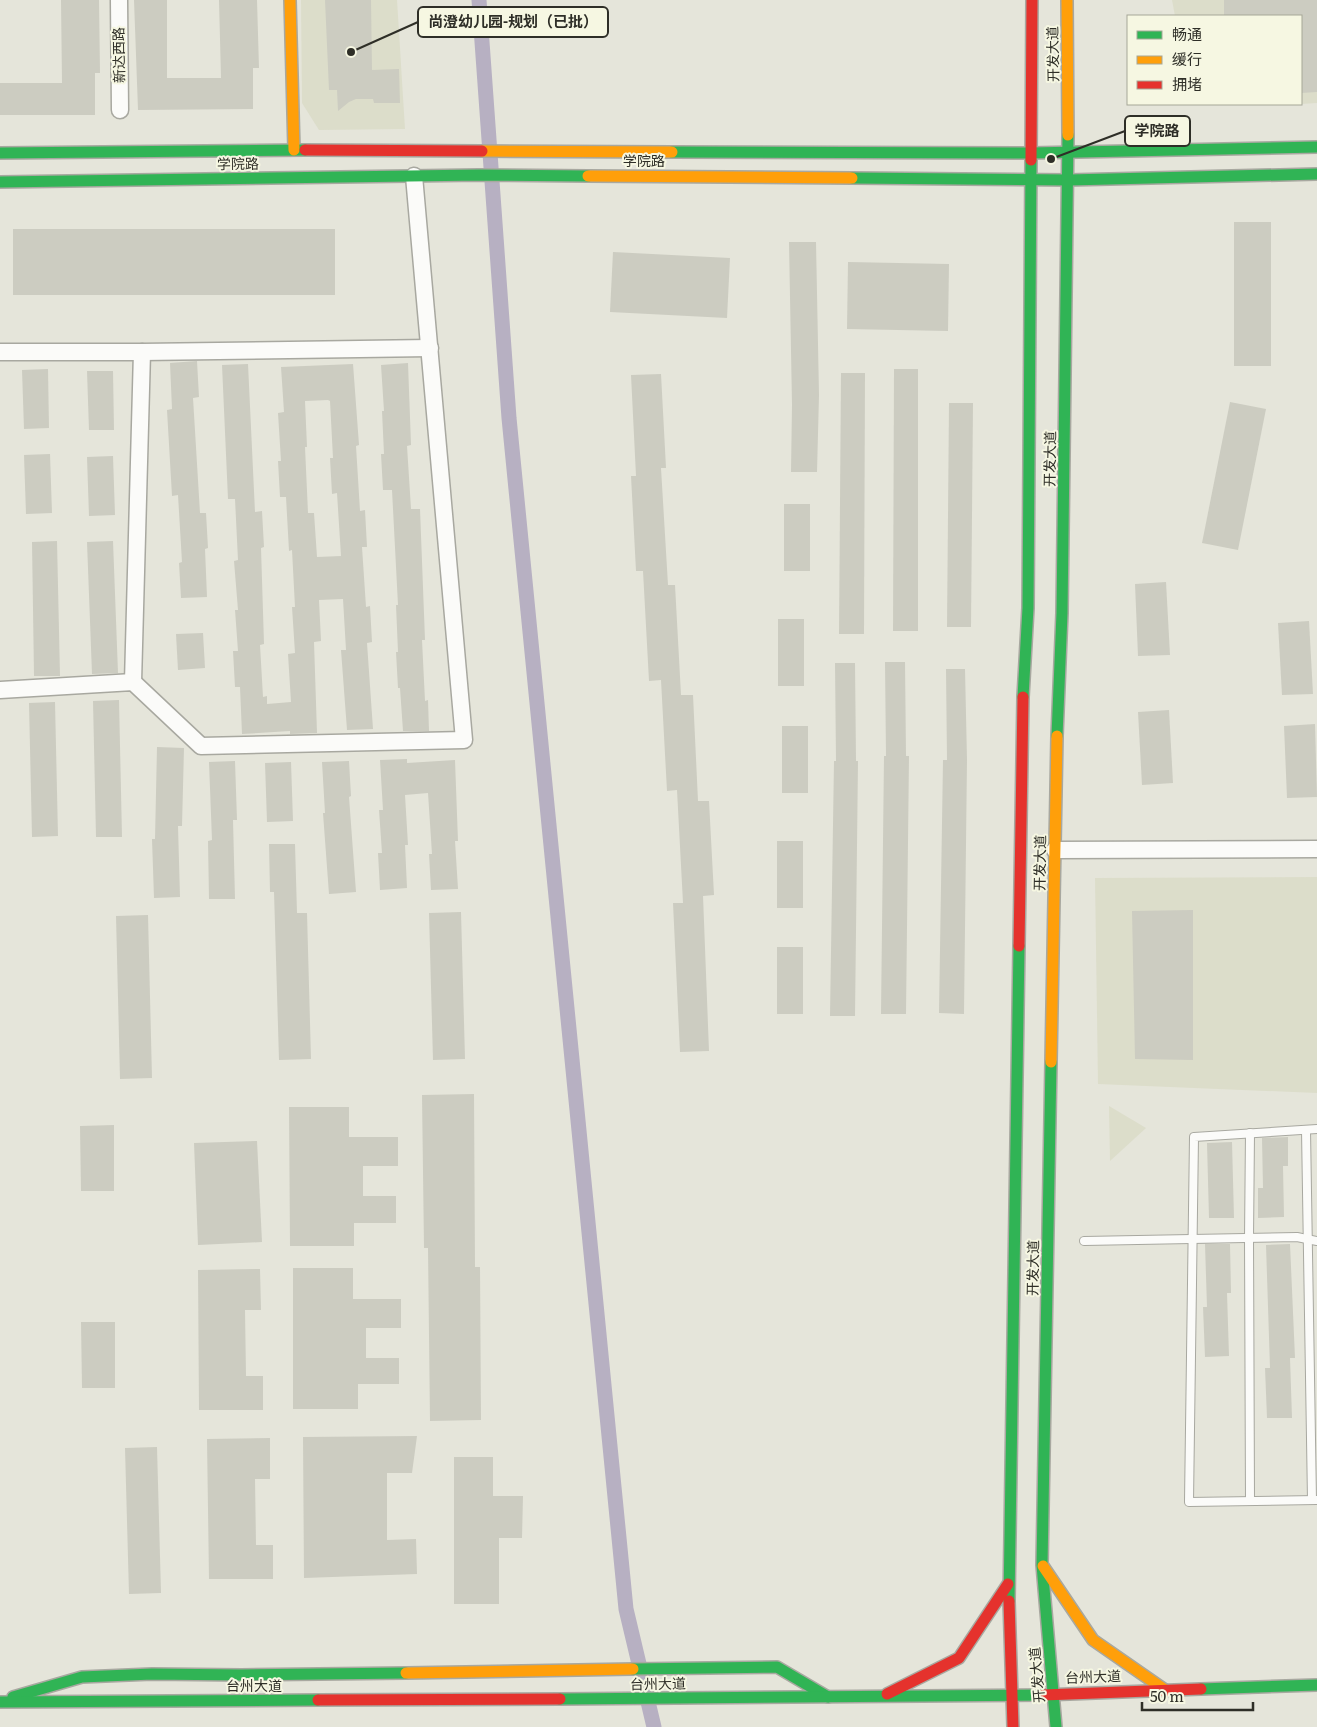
<svg xmlns="http://www.w3.org/2000/svg" width="1317" height="1727" font-family="Literata,'Noto Sans SC',serif">
	<rect width="100%" height="100%" fill="#e5e5da"/>
	<g fill="#dcddca">
		<path d="M301,0H397L405,129L319,130L302,103Z"/>
		<path d="M1172,0H1317V103L1301,104V16H1175Z"/>
		<path d="M1317,877V1093L1098,1084L1095,878Z"/>
		<path d="M1109,1106L1146,1128L1110,1161Z"/>
	</g>
	<g fill="none" stroke-linecap="round" stroke-linejoin="round">
		<path stroke="#b7b0c2" stroke-width="15" d="M479,0L509,418L626,1609L654,1727"/>
	</g>
	<g fill="#ccccc1" fill-rule="evenodd">
		<path d="M61,0H99L100,73H95V115H0V83H62Z"/>
		<path d="M134,0H167V78H221L219,0H257L259,68H253V109L138,110Z"/>
		<path d="M325,0H371L372,70L399,69L400,103H374L373,99H356L349,102L338,111L337,90H329Z"/>
		<path d="M1224,0H1317V92L1301,93V16H1224Z"/>
		<rect x="1234" y="222" width="37" height="144"/>
		<rect x="13" y="229" width="322" height="66"/>
		<path d="M789,242H816L819,395L817,472H791L792,405Z"/>
		<path d="M613,252L730,258L727,318L610,312Z"/>
		<path d="M848,262L949,264L948,331L847,329Z"/>
		<path d="M197,361L199,397L193,398L200,513H206L208,548L205,549L207,597L181,598L179,563L182,562L178,495L172,496L167,410L172,409L170,363Z"/>
		<path d="M408,363L411,445L407,446L411,509H420L425,640H422L425,701L428,700L429,731H403L400,688H398L396,652H398L396,605H398L392,490H383L381,454H384L382,411H384L381,365Z"/>
		<path d="M248,364L255,512L262,511L264,547L261,548L264,644L260,645L263,697L267,696V704L291,702L288,654L295,653L292,607H295L292,550L289,551L286,497H280L278,461H281L278,413L284,412L281,367L353,364L359,445L356,446L360,511L365,510L367,547H362L366,607L370,606L372,642L367,643L373,729L347,730L341,650H346L343,599L319,600L321,641L314,642L317,733L290,734V731L242,734L240,687H235L233,651H238L235,610H238L234,561L238,560L235,499H228L222,365ZM328,400L330,401L333,458H330L332,494L337,493L341,556L317,557L314,513H308L305,447H307L305,401Z"/>
		<path d="M48,369L49,428L24,429L22,370Z"/>
		<path d="M894,369H918V631H893Z"/>
		<path d="M87,371H113L114,430H89Z"/>
		<path d="M841,373H865L864,634H839Z"/>
		<path d="M661,374L666,468H661L668,585H675L681,695H693L698,801H709L714,895L703,896L709,1051L680,1052L673,903H683L677,790L667,791L661,680L649,681L643,571H636L631,476H636L631,375Z"/>
		<path d="M1230,402L1266,409L1238,550L1202,543Z"/>
		<path d="M949,403H973L971,627H947Z"/>
		<path d="M50,454L52,513L26,514L24,455Z"/>
		<path d="M113,456L115,515L89,516L87,457Z"/>
		<rect x="784" y="504" width="26" height="67"/>
		<path d="M57,541L60,676H34L32,542Z"/>
		<path d="M113,541L118,673L92,674L87,542Z"/>
		<path d="M1166,582L1170,655L1138,656L1135,584Z"/>
		<rect x="778" y="619" width="26" height="67"/>
		<path d="M1309,621L1313,694L1282,695L1278,623Z"/>
		<path d="M203,633L205,668L178,670L176,634Z"/>
		<path d="M885,662H905L906,756H909L906,1014H881L884,756H886Z"/>
		<path d="M835,663H855L856,761H858L855,1016H830L834,761H836Z"/>
		<path d="M946,669H965L967,760L964,1014L939,1013L943,760H947Z"/>
		<path d="M119,700L122,837H96L93,701Z"/>
		<path d="M55,702L58,836L32,837L29,703Z"/>
		<path d="M1169,710L1173,783L1142,785L1138,712Z"/>
		<path d="M1315,724L1317,797L1287,798L1284,726Z"/>
		<rect x="782" y="726" width="26" height="67"/>
		<path d="M157,747L184,748L182,826H178L180,897L154,898L152,839H155Z"/>
		<path d="M407,759V763L455,760L458,841H455L458,889L431,890L429,854H432L428,793L405,795L408,845H405L407,888L380,890L378,853H382L379,810H383L380,760Z"/>
		<path d="M235,761L237,820H233L235,899H209L208,841L212,840L209,762Z"/>
		<path d="M349,761L351,796L349,797L356,892L329,894L323,813H325L322,762Z"/>
		<path d="M291,762L293,821L267,822L265,763Z"/>
		<rect x="777" y="841" width="26" height="67"/>
		<path d="M269,844H295L297,913H307L311,1059L279,1060L274,892H270Z"/>
		<path d="M1193,910V1060L1135,1059L1132,911Z"/>
		<path d="M461,912L465,1059L433,1060L429,913Z"/>
		<path d="M148,915L152,1078L120,1079L116,916Z"/>
		<rect x="777" y="947" width="26" height="67"/>
		<path d="M474,1094L475,1267H480L481,1420L430,1421L428,1248H424L422,1095Z"/>
		<path d="M289,1107H349V1137H398V1166H363V1196H396V1223H354V1246H290Z"/>
		<path d="M114,1125V1191H81L80,1126Z"/>
		<path d="M1288,1137V1166H1283L1284,1217L1258,1218V1188H1263L1262,1138Z"/>
		<path d="M257,1141L262,1242L198,1245L194,1143Z"/>
		<path d="M1232,1142L1234,1218H1209L1207,1143Z"/>
		<path d="M1205,1244H1230L1231,1293H1227L1229,1356L1205,1357L1203,1307H1207Z"/>
		<path d="M1290,1244L1295,1358H1290L1292,1418H1267L1265,1368H1270L1266,1245Z"/>
		<path d="M293,1268H353V1299H401V1328H366V1358H399V1384H358V1409H293Z"/>
		<path d="M260,1269L261,1310H245L246,1376H263V1410H199L198,1270Z"/>
		<path d="M81,1322H115V1388H82Z"/>
		<path d="M417,1436L412,1473H387V1540L416,1539L417,1574L304,1578L303,1437Z"/>
		<path d="M270,1438V1479H255L256,1545H273V1579H209L207,1439Z"/>
		<path d="M157,1447L161,1593L129,1594L125,1448Z"/>
		<path d="M454,1457H493V1496H523L522,1538H499V1604H454Z"/>
	</g>
	<g fill="none" stroke-linecap="round" stroke-linejoin="round">
		<defs>
			<g id="lane">
				<path d="M1317,1129L1194,1137L1189,1502L1317,1500"/>
				<path d="M1306,1130L1312,1500"/>
				<path d="M1250,1133L1249,1238L1250,1501"/>
				<path d="M1084,1241L1297,1237L1317,1241"/>
			</g>
			<g id="street">
				<path d="M119,0L120,110"/>
				<path d="M0,352H142L430,348"/>
				<path d="M133,682L142,352"/>
				<path d="M0,690L133,682L201,746L464,740L414,176"/>
				<path d="M1055,850L1317,849"/>
			</g>
			<g id="fast">
				<path d="M672,152L1031,153L1317,147"/>
				<path d="M0,153L305,150"/>
				<path d="M852,178L1069,180L1317,174"/>
				<path d="M0,182L479,175L588,176"/>
				<path d="M1023,697L1028,608L1031,160"/>
				<path d="M1057,736L1062,613L1068,135"/>
				<path d="M1051,1062L1042,1565L1056,1727"/>
				<path d="M1009,1601L1019,946"/>
				<path d="M633,1669L777,1667L828,1697"/>
				<path d="M1201,1689L1317,1685"/>
				<path d="M13,1697L82,1677L152,1674L241,1675L406,1673"/>
				<path d="M560,1699L1043,1695"/>
				<path d="M0,1702L318,1700"/>
			</g>
			<g id="slow">
				<path d="M290,0L294,150"/>
				<path d="M1067,0L1068,135"/>
				<path d="M482,151L672,152"/>
				<path d="M588,176L852,178"/>
				<path d="M1051,1062L1057,736"/>
				<path d="M1043,1566L1093,1640L1165,1690"/>
				<path d="M406,1673L633,1669"/>
			</g>
			<g id="jam">
				<path d="M305,150L482,151"/>
				<path d="M1031,160L1032,0"/>
				<path d="M1019,946L1023,697"/>
				<path d="M1009,1601L1013,1727"/>
				<path d="M887,1694L959,1658L1008,1584"/>
				<path d="M1043,1695L1201,1689"/>
				<path d="M318,1700L560,1699"/>
			</g>
		</defs>
		<use href="#lane" stroke="#a8a8a0" stroke-width="10"/>
		<use href="#street" stroke="#a8a8a0" stroke-width="19"/>
		<use href="#fast" stroke="#a8a8a0" stroke-width="14"/>
		<use href="#slow" stroke="#a8a8a0" stroke-width="14"/>
		<use href="#jam" stroke="#a8a8a0" stroke-width="14"/>
		<use href="#lane" stroke="#fbfbf9" stroke-width="8"/>
		<use href="#street" stroke="#fbfbf9" stroke-width="16"/>
		<use href="#fast" stroke="#30b455" stroke-width="11"/>
		<use href="#slow" stroke="#ff9f0a" stroke-width="11"/>
		<use href="#jam" stroke="#e5322d" stroke-width="11"/>
	</g>
	<g text-anchor="middle" stroke-width="4" stroke-linejoin="round" paint-order="stroke">
		<g font-size="14" fill="#2e2e27" stroke="#f6f7e2">
			<text transform="translate(1053 54) rotate(-91)" y="5">开发大道</text>
			<text transform="translate(119 55) rotate(-91)" y="5">新达西路</text>
			<text x="644" y="166">学院路</text>
			<text transform="translate(238 164) rotate(-1)" y="5">学院路</text>
			<text transform="translate(1050 459) rotate(-89)" y="5">开发大道</text>
			<text transform="translate(1040 863) rotate(-89)" y="5">开发大道</text>
			<text transform="translate(1033 1268) rotate(-89)" y="5">开发大道</text>
			<text transform="translate(1037 1675) rotate(-95)" y="5">开发大道</text>
			<text transform="translate(1093 1677) rotate(-2)" y="5">台州大道</text>
			<text transform="translate(658 1684) rotate(-1)" y="5">台州大道</text>
			<text x="254" y="1691">台州大道</text>
		</g>
	</g>
	<path fill="none" stroke="#2e2e27" stroke-width="2" d="M351 52L418 22M1051 159L1125 131"/>
	<g fill="#2e2e27" stroke="#f6f7e2" stroke-width="2">
		<circle cx="351" cy="52" r="5"/>
		<circle cx="1051" cy="159" r="5"/>
	</g>
	<g fill="#f6f7e2" stroke="#2e2e27" stroke-width="2">
		<rect x="418" y="7" width="190" height="30" rx="5"/>
		<rect x="1125" y="116" width="65" height="30" rx="5"/>
	</g>
	<g font-size="15" text-anchor="middle" font-weight="bold" fill="#2e2e27">
		<text x="513" y="27">尚澄幼儿园-规划（已批）</text>
		<text x="1157" y="136">学院路</text>
	</g>
	<rect x="1127" y="15" width="175" height="90" fill="#f6f7e2" stroke="#a6a797"/>
	<rect x="1137" y="31" width="25" height="8" fill="#30b455" stroke="#a6a797"/>
	<text x="1172" y="40" font-size="15" fill="#2e2e27">畅通</text>
	<rect x="1137" y="56" width="25" height="8" fill="#ff9f0a" stroke="#a6a797"/>
	<text x="1172" y="65" font-size="15" fill="#2e2e27">缓行</text>
	<rect x="1137" y="81" width="25" height="8" fill="#e5322d" stroke="#a6a797"/>
	<text x="1172" y="90" font-size="15" fill="#2e2e27">拥堵</text>
	<path d="M1142 1702v8h111v-8" fill="none" stroke="#2e2e27" stroke-width="2.5"/>
	<text x="1150" y="1702" font-size="15" fill="#2e2e27" stroke="#f6f7e2" stroke-width="4" paint-order="stroke">50 m</text>
</svg>
